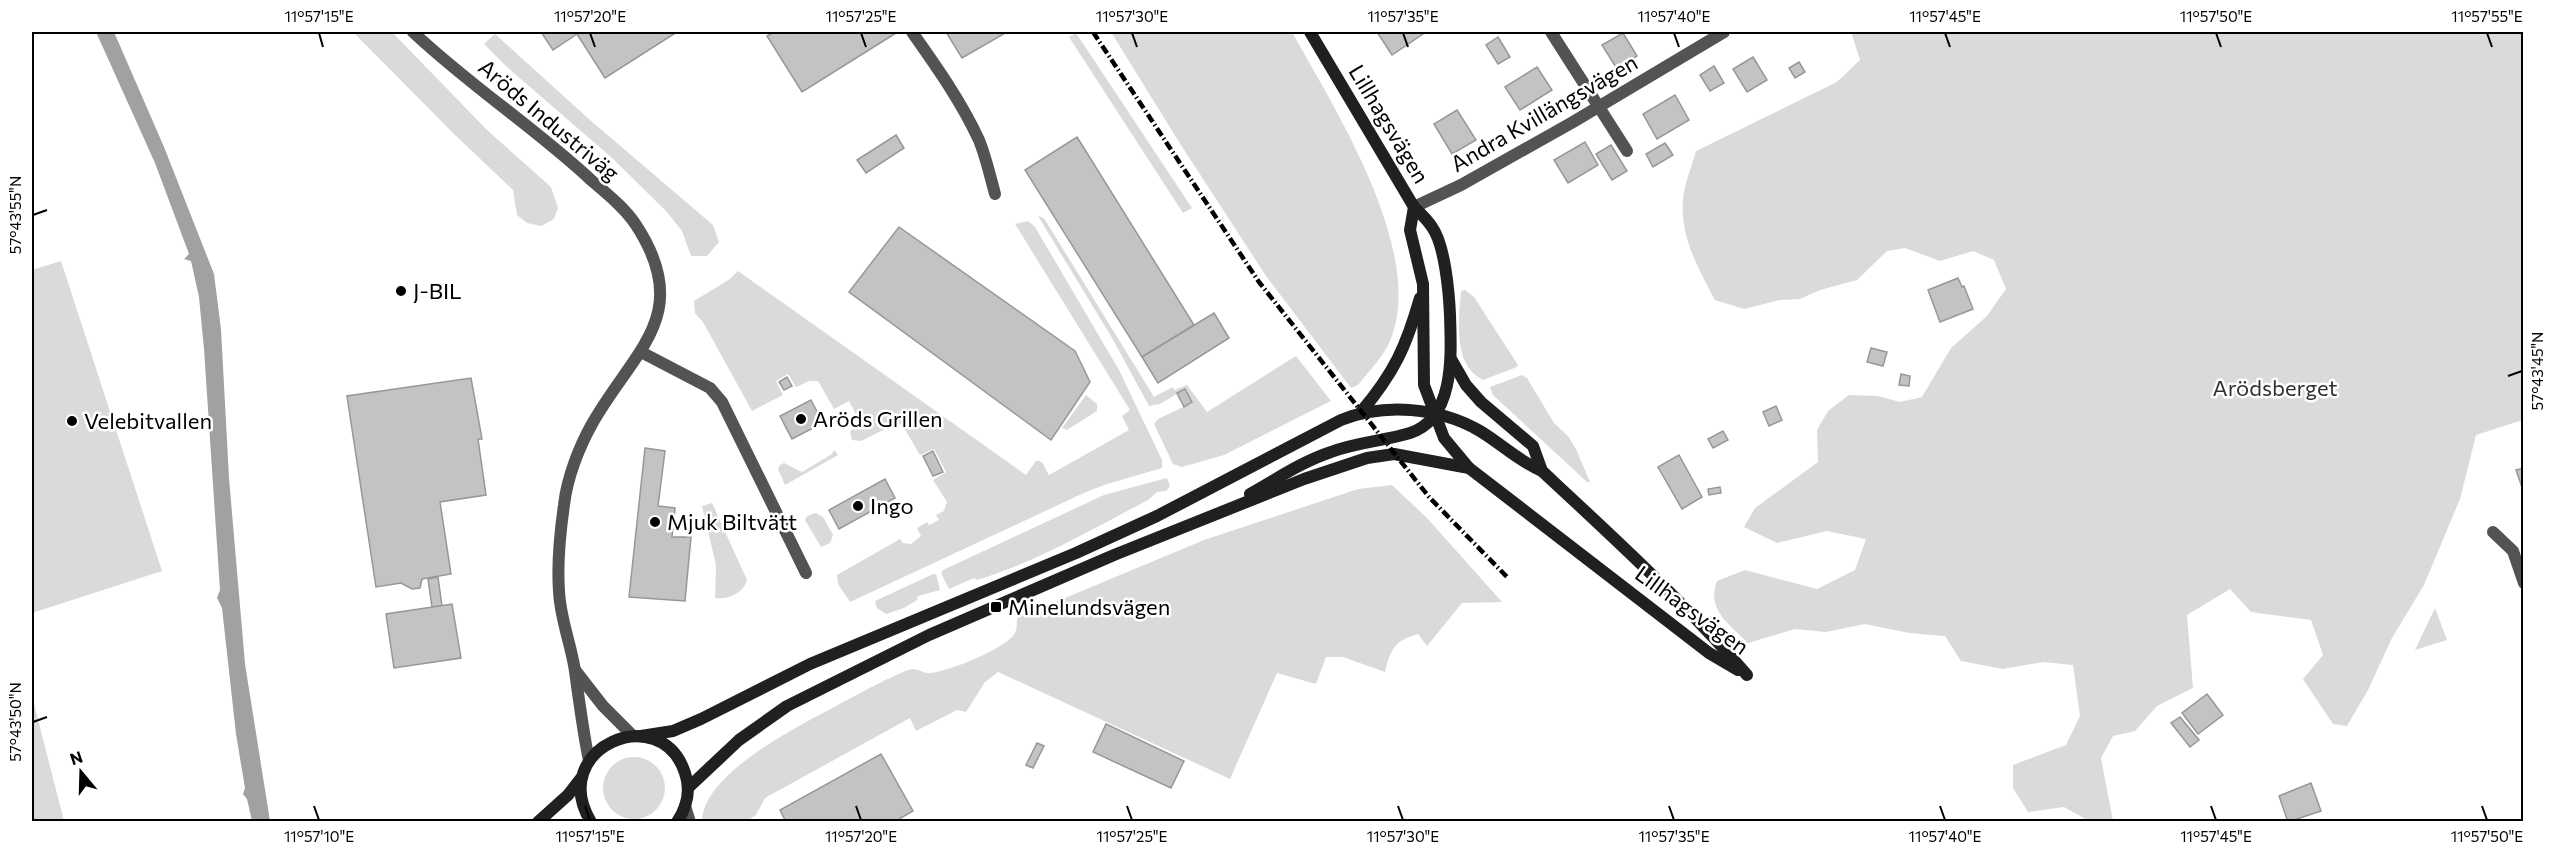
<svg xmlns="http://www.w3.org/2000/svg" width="2555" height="853" font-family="Commissioner,sans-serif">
	<rect width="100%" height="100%" fill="#fff"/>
	<g fill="#dadada">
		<path d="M353,32H392L487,130L551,187L558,208L554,219L541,226L527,223L517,215L513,190L453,133Z"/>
		<path d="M1111,32H1292C1334,108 1427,252 1390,341C1383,357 1369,371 1358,385L1351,388L1266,276L1179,142Z"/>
		<path d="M1851,32H2523V420L2476,435L2460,499L2424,585L2392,638L2368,690L2347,726L2333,724L2303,679L2323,655L2311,620L2251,612L2230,589L2187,615L2193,688L2157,706L2135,731L2113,736L2101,758L2113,821H2089L2064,807L2028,812L2013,788V765L2066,745L2080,716L2073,665L2043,662L2003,669L1961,661L1945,636L1909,633L1865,624L1826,632L1795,629L1748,643C1729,624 1706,609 1717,581L1745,570L1817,589L1855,570L1866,539L1827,531L1777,543L1744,527L1755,508L1818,462L1817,430L1828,411L1849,395L1878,396L1900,402L1922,397L1951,348L1987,316L2006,289L1994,260L1973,251L1940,261L1905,248L1887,251L1857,280L1820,290L1800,299L1780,300L1744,309L1715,300C1698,268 1680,237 1683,200C1684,184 1692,166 1696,151L1837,82L1860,60Z"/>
		<path d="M1076,33L1192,208L1183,213L1069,37Z"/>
		<path d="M495,34L590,120L713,225L719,242L707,256H691L682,231L666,211L611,157L508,68L484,44Z"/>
		<path d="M1038,216L1044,218L1154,397L1173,387L1174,390L1187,385L1207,412L1296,356L1331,401L1224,455L1182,467L1173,464L1154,424L1158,419L1192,403L1185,389L1160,404L1149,406L1112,338Z"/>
		<path d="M1028,221L1035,227L1119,370L1162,460V468L1107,484L1086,492L850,602L838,584L837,575L900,539L903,543L911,544L921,536L917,528L927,522L929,525L939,520L936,515L944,511L947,502L933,480L946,472L934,449L920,455L903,426L897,423L861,441L852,440L850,431L861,424L849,401L834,409L818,381H809L796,387L788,374L776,381L783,395L752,411L703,322L695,313L694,301L730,279L738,271L1026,475L1036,461C1044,459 1045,470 1049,475L1129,430L1122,416L1130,410L1015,224Z"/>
		<path d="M61,261L162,571L32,613V270Z"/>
		<path d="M1465,290L1474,297L1518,365L1517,367L1483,380C1452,365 1459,319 1461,291Z"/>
		<path d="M1522,375L1527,378L1554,423L1568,436L1576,449L1590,482H1587L1493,395L1490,387Z"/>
		<path d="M1086,395L1097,404V411L1067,430L1062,428Z"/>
		<path d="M834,450L838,455L785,485L778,469L780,465L784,463L802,472L832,454Z"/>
		<path d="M1167,478L1170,486L1166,491L1157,492L1148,500C1092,529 1037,562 977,580L974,578L949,589L941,573L943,570L1104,495Z"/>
		<path d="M1392,485L1427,518L1502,602L1462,603L1427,646L1418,634C1395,640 1390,650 1385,672L1343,657H1326L1316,684L1277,673L1230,779L998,672L985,682L966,712L957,710L916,731L910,718L765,798L756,815L747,821H702C704,770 806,723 847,700C859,694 902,670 913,669C919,669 924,674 931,673C952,670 999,651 1013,636C1017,631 1017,624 1017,618L1204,540L1358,489Z"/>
		<path d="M712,503L747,580C744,593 728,600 715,598L716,565L702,506Z"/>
		<path d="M816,513L823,517L833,535L830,543L821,547L805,520L807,516Z"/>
		<path d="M933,574H936L940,590L918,596L917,600L904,608L886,614L877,608L875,601Z"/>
		<path d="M2435,608L2447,640L2415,650Z"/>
		<path d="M32,696L64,821H32Z"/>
		<circle cx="634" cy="788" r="31"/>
	</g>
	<path fill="#a1a1a1" d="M96,32H114L164,147L214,274L221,329L229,478L245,664L270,821H252L247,799L243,794L245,788L236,734L222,608L217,598L220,590L204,349L199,297L191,261L184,259L189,254L155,163Z"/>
	<g fill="#c3c3c3" stroke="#979797" stroke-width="1.5">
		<path d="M541,32H677L605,78L577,34L553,50Z"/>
		<path d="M774,32H895L896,33L802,92L767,36Z"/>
		<path d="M946,32H1007L962,58Z"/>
		<path d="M1377,32H1422L1423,34L1392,55Z"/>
		<path d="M1623,33L1637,56L1617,69L1602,45Z"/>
		<path d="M1498,37L1510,57L1498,64L1486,45Z"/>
		<path d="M1753,57L1767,80L1747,92L1733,69Z"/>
		<path d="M1799,62L1805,72L1795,78L1789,68Z"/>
		<path d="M1714,66L1724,83L1710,91L1700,75Z"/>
		<path d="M1537,67L1552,90L1520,110L1505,87Z"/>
		<path d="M1675,95L1689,120L1657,139L1643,114Z"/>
		<path d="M1457,110L1476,140L1452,154L1434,124Z"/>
		<path d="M896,135L904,148L866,173L857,160Z"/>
		<path d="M1077,137L1194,325L1142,357L1025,170Z"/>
		<path d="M1585,142L1598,165L1568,183L1554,160Z"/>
		<path d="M1665,143L1673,155L1653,167L1646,154Z"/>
		<path d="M1611,145L1627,171L1612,180L1596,154Z"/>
		<path d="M899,227L1075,351L1090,382L1051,440L849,292Z"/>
		<path d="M1958,278L1962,287L1964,286L1973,309L1940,322L1928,290Z"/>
		<path d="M1214,313L1229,338L1158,383L1142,357Z"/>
		<path d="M1871,348L1887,352L1883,366L1867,362Z"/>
		<path d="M1901,374L1910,376L1909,386L1899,385Z"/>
		<path d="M787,377L792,386L784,390L779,382Z"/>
		<path d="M471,378L482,439H478L486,495L440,502L451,574L422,579L420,588L412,589L401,583L376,587L347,396Z"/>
		<path d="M1185,389L1192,402L1184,407L1177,393Z"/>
		<path d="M811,400L823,423L792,439L780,416Z"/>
		<path d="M1776,406L1782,420L1769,426L1763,412Z"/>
		<path d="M1723,431L1728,440L1713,448L1708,439Z"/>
		<path d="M645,448L665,451L658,506L675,508L672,537H691L685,601L629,597Z"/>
		<path d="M933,451L943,472L933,476L923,456Z"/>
		<path d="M1679,455L1702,497L1682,509L1658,467Z"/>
		<path d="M2524,468V493L2516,470Z"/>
		<path d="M885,479L895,498L839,529L829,510Z"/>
		<path d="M1720,487L1721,493L1709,495L1708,489Z"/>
		<path d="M438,577L442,606L432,607L428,579Z"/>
		<path d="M452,604L461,658L394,668L386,614Z"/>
		<path d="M2207,694L2223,715L2198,734L2182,713Z"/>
		<path d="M2180,717L2199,740L2190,747L2171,723Z"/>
		<path d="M1106,724L1184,761L1171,788L1093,752Z"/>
		<path d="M1037,743L1044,746L1033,768L1026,765Z"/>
		<path d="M881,754L913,811L894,822H786L780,810Z"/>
		<path d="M2311,783L2321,811L2288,822L2279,796Z"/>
	</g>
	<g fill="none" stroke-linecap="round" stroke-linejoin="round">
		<g stroke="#535353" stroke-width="12">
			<path d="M413,32C469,85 534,127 591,180C606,193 625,208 636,225C695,315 633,351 592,424C579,447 567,478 564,505C560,533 557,563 559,591C560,618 571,644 575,671C579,701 583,731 589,761"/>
			<path d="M912,32C936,66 961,101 979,140C986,157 990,176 995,194"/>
			<path d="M1551,32L1627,151"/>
			<path d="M1414,207L1461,185L1573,122L1724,32"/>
			<path d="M641,352L710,388L722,402L806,573"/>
			<path d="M2493,532L2513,551L2524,583"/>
			<path d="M575,670L603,706L633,736"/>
			<path d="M685,806L690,822"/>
		</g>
		<g stroke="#202020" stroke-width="12">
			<path d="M1414,207L1410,230L1423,284L1424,385L1444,438L1469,468L1709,653L1738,670"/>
			<path d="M1451,359L1466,385L1481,402L1533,446L1542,471"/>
			<path d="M1361,412C1394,373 1406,347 1420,298"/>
			<path d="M1250,494C1277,479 1301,462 1331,452C1357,442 1384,441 1410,433C1456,418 1451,352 1450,315C1449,293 1445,245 1432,227C1427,219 1420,213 1414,207L1310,32"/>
			<path d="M641,736L673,731L701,719L810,664L1076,553L1157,516L1341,420C1384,403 1439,407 1480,431C1503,445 1517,460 1542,471C1613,537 1684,602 1747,675"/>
			<path d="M688,788L739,740L787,706L929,635L1114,555L1304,479L1367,458L1394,454L1469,468"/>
			<path d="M538,822L568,795L582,777"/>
			<path d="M591,822C546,748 661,699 685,773C691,790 687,807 677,822"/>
		</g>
		<path stroke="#000" stroke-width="4.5" stroke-dasharray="9 3 1.5 3" stroke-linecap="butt" d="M1093,32L1259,282L1429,497L1508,578"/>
	</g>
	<path fill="none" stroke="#000" stroke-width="2" d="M319,33L323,47M590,33L595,47M861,33L866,47M1132,33L1137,47M1403,33L1408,47M1674,33L1679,47M1945,33L1950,47M2216,33L2221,47M2487,33L2492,47M33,215L47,210M2508,376L2522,371M33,722L47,717M314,806L319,820M585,806L590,820M856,806L861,820M1127,806L1132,820M1398,806L1403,820M1669,806L1674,820M1940,806L1945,820M2211,806L2216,820M2482,806L2487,820"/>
	<g fill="#000" stroke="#fff" stroke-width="2">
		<circle cx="401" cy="291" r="6"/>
		<circle cx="801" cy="419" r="6"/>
		<circle cx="72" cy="421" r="6"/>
		<circle cx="858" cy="506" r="6"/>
		<circle cx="655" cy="522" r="6"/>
		<rect x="990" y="601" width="12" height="12" rx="3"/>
	</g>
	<g text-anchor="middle" stroke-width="5" stroke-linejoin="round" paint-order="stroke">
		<g font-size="22" fill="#000" stroke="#fff">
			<text transform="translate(1544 113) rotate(-30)" y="8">Andra Kvillängsvägen</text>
			<text transform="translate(549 120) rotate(40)" y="8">Aröds Industriväg</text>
			<text transform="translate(1389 124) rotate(59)" y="8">Lillhagsvägen</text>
			<text transform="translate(1692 610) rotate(36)" y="8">Lillhagsvägen</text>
		</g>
		<g font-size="22" fill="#000" stroke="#fff" text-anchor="start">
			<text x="413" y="299">J-BIL</text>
			<text x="813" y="427">Aröds Grillen</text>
			<text x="84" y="429">Velebitvallen</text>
			<text x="870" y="514">Ingo</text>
			<text x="667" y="530">Mjuk Biltvätt</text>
			<text x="1008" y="615">Minelundsvägen</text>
		</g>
		<g font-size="22" fill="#313131" stroke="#fff">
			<text x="2275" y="396">Arödsberget</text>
		</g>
	</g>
	<rect width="2555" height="853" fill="none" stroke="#ffffff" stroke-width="66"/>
	<g transform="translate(81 772) rotate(341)" stroke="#ffffff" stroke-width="4.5" paint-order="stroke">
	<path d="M0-4.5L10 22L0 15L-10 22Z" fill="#000000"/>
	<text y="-9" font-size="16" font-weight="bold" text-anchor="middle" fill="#000000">N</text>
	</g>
	<rect x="33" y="33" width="2489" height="787" fill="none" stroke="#000" stroke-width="2"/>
	<g font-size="15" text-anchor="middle" fill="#000">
		<text x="319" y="22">11°57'15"E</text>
		<text x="590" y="22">11°57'20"E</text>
		<text x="861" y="22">11°57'25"E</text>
		<text x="1132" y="22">11°57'30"E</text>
		<text x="1403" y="22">11°57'35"E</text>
		<text x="1674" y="22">11°57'40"E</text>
		<text x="1945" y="22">11°57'45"E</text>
		<text x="2216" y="22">11°57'50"E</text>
		<text x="2487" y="22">11°57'55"E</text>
		<text transform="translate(16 215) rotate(-90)" y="5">57°43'55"N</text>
		<text transform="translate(2538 371) rotate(-90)" y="5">57°43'45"N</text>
		<text transform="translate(16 722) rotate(-90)" y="5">57°43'50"N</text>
		<text x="319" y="842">11°57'10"E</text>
		<text x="590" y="842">11°57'15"E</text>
		<text x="861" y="842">11°57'20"E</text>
		<text x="1132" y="842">11°57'25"E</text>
		<text x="1403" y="842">11°57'30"E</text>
		<text x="1674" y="842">11°57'35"E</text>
		<text x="1945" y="842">11°57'40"E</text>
		<text x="2216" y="842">11°57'45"E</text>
		<text x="2487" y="842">11°57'50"E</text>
	</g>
</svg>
